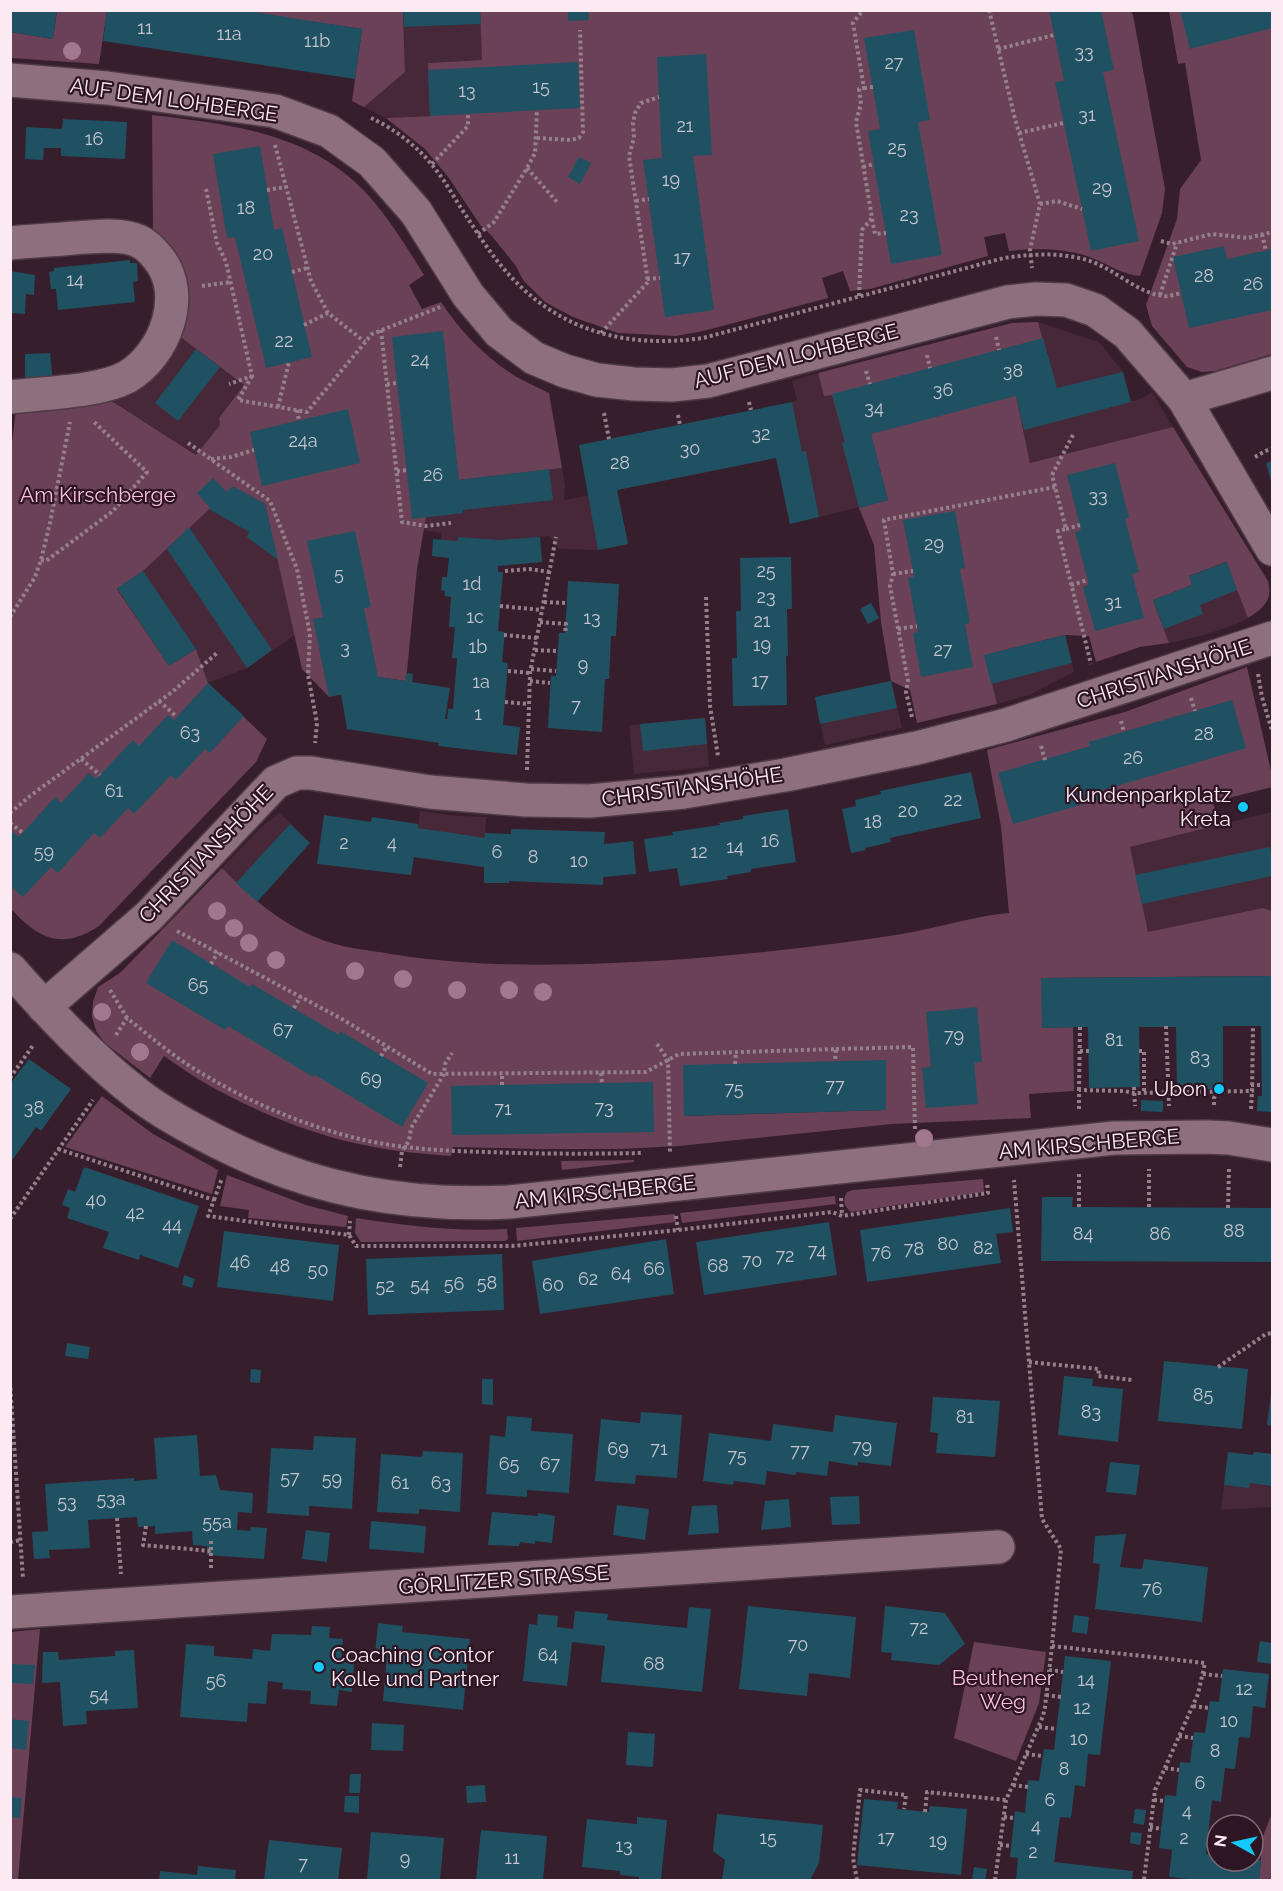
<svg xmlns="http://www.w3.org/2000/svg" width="1283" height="1891" font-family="Raleway,sans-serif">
	<rect width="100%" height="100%" fill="#371e2c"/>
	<g fill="#472839">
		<path d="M481,24L482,60L428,63L430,116L386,118L364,107L405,72L404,27Z"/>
		<path d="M1038,322L1099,342L1123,372L1131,401L1138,400L1152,392L1173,427L1030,464L1016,396L1043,338Z"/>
		<path d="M178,335L244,385L219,418L220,425L197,455L107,398Z"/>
		<path d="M818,373L824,396L832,394L845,441L871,434L888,500L790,524L776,458L802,452L792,402L797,400L792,381Z"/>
		<path d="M562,468L565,486L564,500L617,490L628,544L598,550L559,549L550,536L540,537L542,562L498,566L456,563L441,540V533L424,530L426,517L459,480Z"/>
		<path d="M233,486L265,504L295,635L247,668L208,683L196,649L169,666L117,588L143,571Z"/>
		<path d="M1227,562L1248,618L1234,625L1204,635L1169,643L1153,600L1192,585L1189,576Z"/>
		<path d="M1065,635L1074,672L1029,695L997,704L984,655Z"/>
		<path d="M891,681L902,728L825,745L815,697Z"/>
		<path d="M705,718L709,767L634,774L629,725Z"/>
		<path d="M420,811L458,816L486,817L484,867L414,857Z"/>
		<path d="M1272,812V911L1263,908L1148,933L1129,846Z"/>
		<path d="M280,813L310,843L257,902L222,868L262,826Z"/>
		<path d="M1228,1452L1253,1455L1254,1452L1272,1454V1507L1221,1510Z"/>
	</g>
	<g fill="#6a4157" fill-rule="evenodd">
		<path d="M57,11H107L99,64L11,58L10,32L53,39Z"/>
		<path d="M241,11H403L405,72L364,107L352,101L362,29Z"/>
		<path d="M480,11H1131L1133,15L1165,189L1162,213L1140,276C1123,275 1108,264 1092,258C1067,248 1036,248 1009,251L1005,233L984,237L988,256L870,289L850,291L843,271L822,278L828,298L703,331L676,336L618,333L573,317L545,302L523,280L516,266L491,235L481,226L449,178L425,149L386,118L430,116L428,63L482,60Z"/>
		<path d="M1169,11H1272V354L1215,371L1202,372L1187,367L1152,326L1146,305L1177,219L1180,189L1201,160L1185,63L1178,64Z"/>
		<path d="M152,115C236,125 318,134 375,203C394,226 409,251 424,275L409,285L422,309L441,302C459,330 485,357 515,376C525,382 537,387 549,393L562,468L460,480L463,513L426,517L417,569L406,681L378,677L380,686L329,697L302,669L265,504L233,487L143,571L117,589L169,666L196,649L208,683L267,739L256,762L99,926C61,951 38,938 11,909L10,458L16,410L107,398L196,455L220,425L219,418L244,385L178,335L153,236Z"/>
		<path d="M1038,322L1056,385L1016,396L1030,463L1173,427L1268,581C1273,600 1264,608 1248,618L1226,562L1189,576L1192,585L1153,600L1169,643L1140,647L1096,662L1089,636L1065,635L985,655L997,704L917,723L910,690L891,681L881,622L874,545L859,508L888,500L871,435L845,442L832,395L824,396L818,373L1012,323Z"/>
		<path d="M1247,667L1272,775V787L1213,802L1218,825L1130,847L1148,932L1263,908L1272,911V976L1042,978V1028L1073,1027L1074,1091L1029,1094L1031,1118L892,1124L679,1146L621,1149H537L453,1147L451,1156C426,1154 399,1152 374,1147C317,1137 261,1114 210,1086C194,1077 179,1066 164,1056L150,1078L105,1043L96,1031L92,1017L93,1002L98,987L120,973L222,868C250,897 281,924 320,939C342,948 368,950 391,954C465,966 538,966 613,963C710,959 806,949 902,934C938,928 973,916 1009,913L1001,827L987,750L1125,712ZM886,1061V1110L685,1116Z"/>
		<path d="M102,1096L153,1134L218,1170L212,1194L65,1147Z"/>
		<path d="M634,1160V1162L562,1170L561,1161Z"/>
		<path d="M227,1175L306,1205L348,1216L346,1227L248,1218L249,1210L220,1206Z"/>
		<path d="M983,1179L984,1192L851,1212C844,1206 842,1201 847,1192L853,1190Z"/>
		<path d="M835,1196L836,1204L682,1223L680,1213Z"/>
		<path d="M675,1214L676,1222L517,1241L516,1228Z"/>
		<path d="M356,1218C407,1226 456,1232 507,1229L508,1239L505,1241L361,1242L355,1233Z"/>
		<path d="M40,1629L18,1880H10V1632Z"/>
		<path d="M974,1642L1046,1652L1039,1703L1016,1761L954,1738Z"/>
		<path d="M1272,1813V1880H1259L1263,1836Z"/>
	</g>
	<g fill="#205162">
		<path d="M10,10H57L53,39L10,32Z"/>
		<path d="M107,10H241L362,29L355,79L103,41Z"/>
		<path d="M403,10H480L481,24L404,27Z"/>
		<path d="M568,10H588L589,20L568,21Z"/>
		<path d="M1049,10H1101L1114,70L1103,72L1139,241L1091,251L1055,82L1064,81Z"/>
		<path d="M1180,10H1272V28L1190,49Z"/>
		<path d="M914,30L930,120L918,122L942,255L891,264L868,131L880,129L864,38Z"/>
		<path d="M706,54L712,155L693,156L714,310L665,317L643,160L662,158L657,57Z"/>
		<path d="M578,62L580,108L430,116L428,70Z"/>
		<path d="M63,119L127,122L125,159L61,156V148H44L43,160L25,159L26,127L62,129Z"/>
		<path d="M260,146L274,230L282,228L312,357L266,368L235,237L227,238L213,154Z"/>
		<path d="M579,157L591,163L580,184L568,177Z"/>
		<path d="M1224,246L1227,259L1272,249V310L1189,328L1173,257Z"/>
		<path d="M130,260V263H137L138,281L133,282L135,302L58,310L56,289H51L49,272L54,271V268Z"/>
		<path d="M10,271L35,275L34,295L26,294L25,314L10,313Z"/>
		<path d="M443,331L459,480L549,469L553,500L463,510V513L412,519L392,337Z"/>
		<path d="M1043,338L1057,388L1123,372L1131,402L1024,430L1016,396L871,434L888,500L859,508L842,443L845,442L832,394Z"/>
		<path d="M196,349L220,367L178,421L155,403Z"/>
		<path d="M50,353L53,383L25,386V354Z"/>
		<path d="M792,402L802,452L806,451L819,517L790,524L776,458L617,490L628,544L598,550L579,445Z"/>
		<path d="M348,409L360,463L262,486L250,432Z"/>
		<path d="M1272,461V485L1266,463Z"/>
		<path d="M1115,463L1129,518L1125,519L1139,572L1132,574L1144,618L1095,631L1083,587L1089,585L1075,532L1081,530L1067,475Z"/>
		<path d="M213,478L227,492L233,486L265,504L278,560L247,537L249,532L209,509L210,508L197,493Z"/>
		<path d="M955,511L965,568L960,569L970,623L965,624L973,667L921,677L913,633L918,632L908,578L914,577L913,571L903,520Z"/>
		<path d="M189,527L272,650L247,668L167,549Z"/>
		<path d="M355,531L371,607L364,608L378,677L406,681L407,673L413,674L412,682L450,688L445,719H447L448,709H453L457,658H452L455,627H449L451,597L445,596V591L441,590L442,577H447L449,558L432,556L433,539L458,541V537L499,540L540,537L542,562L498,566V572H503L498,631L505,632L502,662L508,663L503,725L520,727L517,755L438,746L439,743L347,729L341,694L329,697L313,619L323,617L307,541Z"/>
		<path d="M791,557L792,609H787L788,656H786L787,705L733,706L732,658H737L736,611H741L740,558Z"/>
		<path d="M1227,562L1237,590L1200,605L1203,614L1164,629L1153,600L1192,585L1189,576Z"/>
		<path d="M143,571L196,649L169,666L117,588Z"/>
		<path d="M568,581L619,584L616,636H611L609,679H605L602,732L548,728L551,676H556L559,633H565Z"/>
		<path d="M871,603L879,618L868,624L860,609Z"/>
		<path d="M1065,635L1072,663L991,684L984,655Z"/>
		<path d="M891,681L897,708L820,724L815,697Z"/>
		<path d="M208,683L244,716L210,753L205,749L176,780L171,775L134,814L128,808L100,838L94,833L58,873L51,867L23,897L10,886V833L12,831L19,837L55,797L61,803L89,773L96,779L133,740L139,746L168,715L174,720Z"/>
		<path d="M1232,700L1246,748L1103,790L1105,798L1013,824L998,773L1090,746L1089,742Z"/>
		<path d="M705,718L707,744L643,751L640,724Z"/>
		<path d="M971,772L981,818L890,838L891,842L865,848L866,850L851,853L842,809L856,806L855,800L881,794L880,791Z"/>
		<path d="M788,809L796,862L751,869V872L727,876L728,879L680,886L677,868L649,872L644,839L673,835L672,832L720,825L719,823L743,819V816Z"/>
		<path d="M324,815L371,822L372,817L418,824V828L485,838V833L511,834V829L605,832L604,844L633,841L636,874L603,877V885L509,881V883H484V867L414,857L411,875L317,864Z"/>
		<path d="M290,824L310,843L257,902L236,883Z"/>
		<path d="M1270,847L1272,859V876L1142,904L1135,875Z"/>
		<path d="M172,940L250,987L252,984L339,1035L340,1031L428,1083L402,1127L315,1075L313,1077L228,1026L225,1030L146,983Z"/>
		<path d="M1272,976V1112L1257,1111L1258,1096H1262L1261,1026H1223V1089H1177L1176,1027H1139L1140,1087L1089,1088L1088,1027L1042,1028L1041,978Z"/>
		<path d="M977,1007L982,1062L974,1063L978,1104L926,1108L922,1068L931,1067L926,1012Z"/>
		<path d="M29,1059L71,1089L41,1131L36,1127L10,1163V1084Z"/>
		<path d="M886,1060V1110L684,1116L683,1065Z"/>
		<path d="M653,1082L654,1132L452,1135L451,1086Z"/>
		<path d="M1141,1100L1163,1101V1112L1141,1111Z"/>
		<path d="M84,1167L199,1206L178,1268L140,1255L139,1260L103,1248L109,1232L67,1218L70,1208L62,1205L68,1189L75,1192Z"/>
		<path d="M1042,1197H1073L1072,1207L1272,1208L1271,1262L1041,1261Z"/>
		<path d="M1010,1208L1013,1232L996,1234L1001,1263L867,1282L860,1230Z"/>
		<path d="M829,1222L837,1275L704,1295L696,1242Z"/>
		<path d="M224,1231L339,1245L333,1301L217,1287Z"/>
		<path d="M666,1239L674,1294L540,1314L532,1261Z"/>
		<path d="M502,1254L504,1310L368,1315L366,1259Z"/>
		<path d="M184,1275L195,1279L192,1288L182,1285Z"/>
		<path d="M67,1343L90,1347L88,1359L65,1356Z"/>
		<path d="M1164,1361L1248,1369L1242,1429L1158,1421Z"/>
		<path d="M251,1369L261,1370L260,1383L250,1382Z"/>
		<path d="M1064,1376L1093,1379L1092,1386L1123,1389L1118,1442L1058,1435Z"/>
		<path d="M482,1379H493V1405L482,1404Z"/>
		<path d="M1271,1393H1272V1426L1267,1425Z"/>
		<path d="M933,1397L1000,1401L995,1457L936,1453L938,1433L930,1432Z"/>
		<path d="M641,1412L682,1415L677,1478L636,1475L635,1484L595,1481L601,1419L640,1423Z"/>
		<path d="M835,1415L897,1423L891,1466L858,1462V1466L829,1461L827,1476L796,1472V1475L767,1471L765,1485L734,1481L733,1485L703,1481L709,1433L771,1441L773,1424L833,1432Z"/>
		<path d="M507,1416L532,1418L531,1431L573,1434L569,1493L527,1490V1497L486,1494L490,1435L505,1437Z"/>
		<path d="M197,1435L200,1476L216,1475L220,1490L253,1493L252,1513L238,1512L237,1530L250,1531L251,1527L267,1528L264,1559L207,1555V1546L193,1545L192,1531L155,1534V1526L138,1527L137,1517L88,1520L90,1548L49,1550L50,1558L34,1559L32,1532L48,1531L45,1484L134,1478V1481L157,1479L154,1438Z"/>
		<path d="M314,1436L356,1438L352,1509L309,1506V1516L267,1513L271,1448L313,1450Z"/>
		<path d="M423,1451L463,1453L460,1512L419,1509V1514L377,1512L381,1454L422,1457Z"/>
		<path d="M1228,1452L1253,1455L1254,1452L1272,1454V1486L1250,1483L1249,1488L1224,1485Z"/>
		<path d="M1110,1462L1140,1465L1136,1495L1106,1492Z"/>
		<path d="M859,1496L860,1524L832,1525L830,1497Z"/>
		<path d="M789,1499L791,1527L761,1530L765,1501Z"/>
		<path d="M617,1505L649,1509L645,1540L613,1535Z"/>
		<path d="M717,1505L719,1533L688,1535L692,1506Z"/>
		<path d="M492,1512L538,1516V1513L555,1516L552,1543L535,1541V1544L520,1542L519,1546L488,1545Z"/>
		<path d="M371,1521L426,1526L424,1553L369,1549Z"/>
		<path d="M306,1530L330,1533L327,1562L302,1559Z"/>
		<path d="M1126,1534L1120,1567L1142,1569L1144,1559L1208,1567L1202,1622L1095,1609L1100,1564L1093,1563L1095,1536Z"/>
		<path d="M748,1606L856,1617L850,1678L809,1673L807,1696L739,1689Z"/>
		<path d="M885,1606L945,1613L965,1644L939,1665L891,1660L892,1653L881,1652Z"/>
		<path d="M689,1607L711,1609L702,1692L601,1682L605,1646L572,1642L567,1686L523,1681L529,1624L537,1625L538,1614L558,1616L557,1627L573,1629L575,1611L608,1614L607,1620L687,1628Z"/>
		<path d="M1074,1615L1089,1617L1087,1634L1072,1632Z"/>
		<path d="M378,1623L403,1626L402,1632L470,1639L463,1710L383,1701L387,1656L375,1654Z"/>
		<path d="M312,1626L330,1627L329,1638L343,1639L341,1662L354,1663L352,1692L339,1690L337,1706L310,1704L311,1691L282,1689L283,1683L268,1681L266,1704L248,1703L247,1722L180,1717L186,1644L214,1646V1656L252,1659L253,1649L270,1651L272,1634L311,1635Z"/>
		<path d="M1260,1641L1272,1643V1664L1257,1662Z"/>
		<path d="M134,1650L138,1708L86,1711L87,1724L63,1726L60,1682L42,1683L43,1652H58L59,1660L115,1656V1651Z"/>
		<path d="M1065,1656L1111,1661L1100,1755L1088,1754L1085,1787L1075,1785L1071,1818L1060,1817L1054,1862L1133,1871L1132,1880H1016L1018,1858L1010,1857L1015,1811L1025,1813L1028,1780L1039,1781L1044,1749L1054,1750Z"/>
		<path d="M10,1664L35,1665L33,1684L10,1683Z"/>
		<path d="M1223,1669L1269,1674L1265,1708L1253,1706L1250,1738L1239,1737L1235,1769L1225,1768L1221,1802L1212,1800L1206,1854L1217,1855V1861L1261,1860L1259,1880H1199L1169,1877L1172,1850L1159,1848L1165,1795L1176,1796L1180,1762L1190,1763L1194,1732L1205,1733L1210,1701L1219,1702Z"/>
		<path d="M10,1719L29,1721L26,1750L10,1748Z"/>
		<path d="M372,1723L404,1725L403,1751L371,1750Z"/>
		<path d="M628,1732L655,1734L653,1767L626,1765Z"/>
		<path d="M350,1774H361L360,1793H349Z"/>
		<path d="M485,1785L486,1802L467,1803L466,1786Z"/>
		<path d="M345,1796H359V1813L344,1812Z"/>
		<path d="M10,1797L22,1798L20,1818L10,1817Z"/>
		<path d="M864,1799L898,1802L897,1809L929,1812L930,1806L967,1809L961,1875L857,1865Z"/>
		<path d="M1135,1809L1146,1810L1144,1825L1133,1823Z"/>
		<path d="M717,1814L823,1825L819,1863L810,1880H724L722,1879L725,1860L713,1851Z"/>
		<path d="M637,1817L667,1820L661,1879H659V1880H639V1877L620,1875V1871L582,1867L587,1819L637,1824Z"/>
		<path d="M481,1830L547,1836L543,1880H476Z"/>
		<path d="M371,1832L444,1838L440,1880H367Z"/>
		<path d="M1131,1832L1142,1833L1140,1845L1130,1843Z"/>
		<path d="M269,1840L342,1848L338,1880H264Z"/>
		<path d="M198,1866L236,1870L235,1880H159L160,1871L197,1875Z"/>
		<path d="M974,1867L987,1869L985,1880H972Z"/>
	</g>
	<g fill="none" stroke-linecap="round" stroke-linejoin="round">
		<defs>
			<g id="street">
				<path d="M10,80L107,88L275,111L329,131L372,162L416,212L468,295L499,332L534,358L565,371L597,380L634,384L672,385L708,381L1008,302L1036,299L1066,300L1095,310L1127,333L1184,399L1272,549"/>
				<path d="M10,243C32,241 53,240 74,238C92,237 112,234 129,238C143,241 150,248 158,258C188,294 165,355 127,377C99,392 43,393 10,397"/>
				<path d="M1184,399L1272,373"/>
				<path d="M10,969C50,1014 92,1059 140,1096C164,1114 192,1129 218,1142C312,1190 404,1207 509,1202L1114,1138L1207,1137L1229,1138L1272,1145"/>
				<path d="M44,1007L149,916L276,782L297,773H311L430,792L526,800L590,801L684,792L785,775L917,748L1006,725L1272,638"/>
				<path d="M10,1612L998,1547"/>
			</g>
		</defs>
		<use href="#street" stroke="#4f3a46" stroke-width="36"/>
		<g stroke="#96808c" stroke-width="4" stroke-dasharray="3 3" stroke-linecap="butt">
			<path d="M989,10L1015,119L1040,204L1030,250L1032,268"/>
			<path d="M998,49L1054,35"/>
			<path d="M864,88L873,87"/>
			<path d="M371,118C393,128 417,146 432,165C445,180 454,198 465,214C480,237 495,261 514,280C566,334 631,348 703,338L1004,258C1032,254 1059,252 1087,260C1114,268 1135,292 1163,296C1169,297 1176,294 1182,293"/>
			<path d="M1019,133L1063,123"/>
			<path d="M537,138L571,140L579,138L583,132L580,30"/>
			<path d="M275,145L311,281L328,313L365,342"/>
			<path d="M432,164L468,126V114"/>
			<path d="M863,167L874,164"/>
			<path d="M527,168L557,202"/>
			<path d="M206,189L217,243L226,262L252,376L229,384"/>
			<path d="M267,190L286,187"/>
			<path d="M636,201L649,199"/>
			<path d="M1040,204L1057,201L1082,209"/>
			<path d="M872,219L875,234L886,233"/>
			<path d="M478,234L494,222L527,168L535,153L537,110"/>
			<path d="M1262,234L1266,251"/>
			<path d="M1161,241L1172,244L1212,234L1248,238L1272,232"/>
			<path d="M292,272L307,268"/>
			<path d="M647,279L660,278"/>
			<path d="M202,286L231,282"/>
			<path d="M1160,295L1177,243"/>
			<path d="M859,296L862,230L872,218L856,122L861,104L859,89L864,88L853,23L863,10"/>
			<path d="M304,325L328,313"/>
			<path d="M381,330L402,522L426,526L451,523"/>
			<path d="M601,333L648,282L629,156L634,138L633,123L635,113L641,103L659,97"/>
			<path d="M996,337L999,350"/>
			<path d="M927,355L930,368"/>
			<path d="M866,371L870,384"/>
			<path d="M252,376L238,400L307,412L372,334L440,307"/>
			<path d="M387,384L397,383"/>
			<path d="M749,402L751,410"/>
			<path d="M278,407L289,362"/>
			<path d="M297,410L299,420"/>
			<path d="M604,413L609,439"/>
			<path d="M678,415L680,425"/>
			<path d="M1073,435L1052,475L1066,529L1058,531L1091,664"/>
			<path d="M188,443L270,501L297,569L310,634L308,675L317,723L315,743"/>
			<path d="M1255,457L1265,451L1272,449"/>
			<path d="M211,459L231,457L254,450"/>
			<path d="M397,471L407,470"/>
			<path d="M1066,529L1080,525"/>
			<path d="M41,560L46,561L113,511L147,472L93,421"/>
			<path d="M505,571L529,569L550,572"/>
			<path d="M893,574L913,571"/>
			<path d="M1071,585L1088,580"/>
			<path d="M706,597L710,706L718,756"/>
			<path d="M544,602L567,603"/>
			<path d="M500,606L542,610"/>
			<path d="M10,617L35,577L41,560L50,523L70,422"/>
			<path d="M540,622L566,624L565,633"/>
			<path d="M898,629L917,626"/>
			<path d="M504,635L537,638"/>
			<path d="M535,650L558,651"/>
			<path d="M531,669L556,671"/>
			<path d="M508,671L530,673"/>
			<path d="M1258,674L1262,697L1272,731"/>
			<path d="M530,681L550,683"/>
			<path d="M1191,698L1195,711"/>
			<path d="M159,701L177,717"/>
			<path d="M505,702L529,704"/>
			<path d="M912,717L906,692L908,681L890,586L893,574L884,520L1055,487"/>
			<path d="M1121,721L1124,732"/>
			<path d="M1041,746L1045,760"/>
			<path d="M81,759L100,775"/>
			<path d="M527,770L530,673L556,537"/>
			<path d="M10,813L30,796L172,692L217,653"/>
			<path d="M10,823L23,833"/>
			<path d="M177,931L342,1019L432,1074L646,1072L679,1054L836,1049L835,1061"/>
			<path d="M211,964L218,952"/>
			<path d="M110,990L127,1018"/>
			<path d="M294,1008L301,996"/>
			<path d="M1166,1026L1169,1106"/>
			<path d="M116,1035L127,1018C153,1039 179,1061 208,1077C255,1105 311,1128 364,1140C404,1149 447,1151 487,1152C539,1154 591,1154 643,1153"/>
			<path d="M657,1044L668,1060L670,1152"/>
			<path d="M836,1049L913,1047L915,1129"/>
			<path d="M1080,1051H1089"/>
			<path d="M1139,1051H1144V1093"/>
			<path d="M381,1056L387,1046"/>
			<path d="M735,1064L736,1052"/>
			<path d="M601,1073L602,1083"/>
			<path d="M10,1078L34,1044"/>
			<path d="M502,1085V1074"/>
			<path d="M1251,1085H1262"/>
			<path d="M1134,1087L1135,1106"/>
			<path d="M1079,1090L1080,1027"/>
			<path d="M1214,1105V1098L1219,1089"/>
			<path d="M1079,1109V1090L1124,1091L1134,1093L1252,1091L1253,1026"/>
			<path d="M1251,1109L1252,1091"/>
			<path d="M58,1149L214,1200L208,1216L349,1235L356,1246H512L678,1230L832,1212L842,1216L988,1193L987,1182"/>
			<path d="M400,1167L402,1151L409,1141L411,1128L444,1074L445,1064L452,1053"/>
			<path d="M841,1198L842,1216"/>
			<path d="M214,1200L222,1178"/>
			<path d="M1079,1207V1173"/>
			<path d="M1149,1207V1169"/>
			<path d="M1228,1208L1229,1169"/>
			<path d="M676,1216L678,1230"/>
			<path d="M10,1219L93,1100"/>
			<path d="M349,1235L350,1221"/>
			<path d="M1029,1362L1099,1369L1098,1376L1132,1380"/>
			<path d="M1218,1367L1266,1334L1272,1333"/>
			<path d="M10,1382L23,1579"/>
			<path d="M117,1518L121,1574"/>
			<path d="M146,1526L143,1545L211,1551"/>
			<path d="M10,1542L21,1540"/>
			<path d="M211,1568V1538"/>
			<path d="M1052,1646L1205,1663L1198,1694L1155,1790L1144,1880"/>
			<path d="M1049,1670L1063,1672"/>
			<path d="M1203,1674L1222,1676"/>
			<path d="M1046,1695L1061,1697"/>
			<path d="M1193,1706L1208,1708"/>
			<path d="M1039,1727L1057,1729"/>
			<path d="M1179,1736L1193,1738"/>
			<path d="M1026,1754L1042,1756"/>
			<path d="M1165,1768L1179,1770"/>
			<path d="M1013,1785L1028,1787"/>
			<path d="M1154,1800L1165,1801"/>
			<path d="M925,1812L927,1792L1006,1800"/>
			<path d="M1004,1817L1014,1818"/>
			<path d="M1150,1827L1162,1829"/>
			<path d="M1000,1845L1011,1846"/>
			<path d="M857,1880L853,1858L860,1790L906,1795L904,1809"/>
			<path d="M995,1880L1006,1800L1043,1716L1045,1707L1052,1646L1061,1549L1042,1519L1014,1180"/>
		</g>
		<use href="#street" stroke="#8d6f7e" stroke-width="33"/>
	</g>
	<g fill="#a2778e">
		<circle cx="72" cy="51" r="9"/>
		<circle cx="217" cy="911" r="9"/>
		<circle cx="234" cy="928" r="9"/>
		<circle cx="249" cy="943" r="9"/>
		<circle cx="276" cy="960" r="9"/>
		<circle cx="355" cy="971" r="9"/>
		<circle cx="403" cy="979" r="9"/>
		<circle cx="457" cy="990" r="9"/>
		<circle cx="509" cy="990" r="9"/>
		<circle cx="543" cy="992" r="9"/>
		<circle cx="102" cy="1012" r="9"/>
		<circle cx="140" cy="1052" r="9"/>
		<circle cx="924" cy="1138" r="9"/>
	</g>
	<g fill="#12cafb" stroke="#2d1523" stroke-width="2">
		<circle cx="1243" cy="807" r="6"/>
		<circle cx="1219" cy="1089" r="6"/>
		<circle cx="319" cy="1667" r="6"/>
	</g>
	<g text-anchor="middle" stroke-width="4.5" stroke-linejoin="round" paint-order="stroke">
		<g font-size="18" fill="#c5c4cf">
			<text x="145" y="34">11</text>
			<text x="229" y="40">11a</text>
			<text x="317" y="47">11b</text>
			<text x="1084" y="58">33</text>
			<text x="894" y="69">27</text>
			<text x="541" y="93">15</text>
			<text x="467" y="97">13</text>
			<text x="1087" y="121">31</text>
			<text x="685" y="132">21</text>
			<text x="94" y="145">16</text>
			<text x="897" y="154">25</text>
			<text x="671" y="186">19</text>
			<text x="1102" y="194">29</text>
			<text x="246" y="214">18</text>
			<text x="909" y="221">23</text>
			<text x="263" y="260">20</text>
			<text x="682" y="264">17</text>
			<text x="1204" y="282">28</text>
			<text x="75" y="286">14</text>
			<text x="1253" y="290">26</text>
			<text x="284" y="347">22</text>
			<text x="420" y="366">24</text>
			<text x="1013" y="377">38</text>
			<text x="943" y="396">36</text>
			<text x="874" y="414">34</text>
			<text x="761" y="440">32</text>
			<text x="303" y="447">24a</text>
			<text x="690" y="455">30</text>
			<text x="620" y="469">28</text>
			<text x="433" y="481">26</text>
			<text x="1098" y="502">33</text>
			<text x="934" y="550">29</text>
			<text x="766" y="577">25</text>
			<text x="339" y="580">5</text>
			<text x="472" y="590">1d</text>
			<text x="766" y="603">23</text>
			<text x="1113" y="608">31</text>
			<text x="475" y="623">1c</text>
			<text x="592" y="624">13</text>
			<text x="762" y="627">21</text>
			<text x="762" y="651">19</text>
			<text x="478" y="653">1b</text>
			<text x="345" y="654">3</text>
			<text x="943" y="656">27</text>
			<text x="583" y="671">9</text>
			<text x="760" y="687">17</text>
			<text x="481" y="688">1a</text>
			<text x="576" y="712">7</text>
			<text x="478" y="720">1</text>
			<text x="190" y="739">63</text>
			<text x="1204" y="740">28</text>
			<text x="1133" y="764">26</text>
			<text x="114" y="797">61</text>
			<text x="953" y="806">22</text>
			<text x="908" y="817">20</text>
			<text x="873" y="828">18</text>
			<text x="770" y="847">16</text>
			<text x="344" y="849">2</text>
			<text x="392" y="849">4</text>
			<text x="735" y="853">14</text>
			<text x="44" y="858">59</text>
			<text x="497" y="858">6</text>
			<text x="699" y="858">12</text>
			<text x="533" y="863">8</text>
			<text x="579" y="867">10</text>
			<text x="198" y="991">65</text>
			<text x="283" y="1036">67</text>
			<text x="954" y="1042">79</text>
			<text x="1114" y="1046">81</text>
			<text x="1200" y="1064">83</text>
			<text x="371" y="1085">69</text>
			<text x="835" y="1092">77</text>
			<text x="734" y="1095">75</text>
			<text x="34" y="1114">38</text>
			<text x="604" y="1114">73</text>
			<text x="503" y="1115">71</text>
			<text x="96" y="1206">40</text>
			<text x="135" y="1219">42</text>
			<text x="172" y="1231">44</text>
			<text x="1234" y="1237">88</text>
			<text x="1083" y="1240">84</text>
			<text x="1160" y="1240">86</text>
			<text x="948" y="1250">80</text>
			<text x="983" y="1254">82</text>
			<text x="914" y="1255">78</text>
			<text x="817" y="1257">74</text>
			<text x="881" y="1259">76</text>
			<text x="785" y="1262">72</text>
			<text x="752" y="1267">70</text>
			<text x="240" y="1268">46</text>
			<text x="280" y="1272">48</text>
			<text x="718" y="1272">68</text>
			<text x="654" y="1275">66</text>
			<text x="318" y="1276">50</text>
			<text x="621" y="1280">64</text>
			<text x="588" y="1285">62</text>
			<text x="487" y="1289">58</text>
			<text x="454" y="1290">56</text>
			<text x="420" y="1291">54</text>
			<text x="553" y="1291">60</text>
			<text x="385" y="1292">52</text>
			<text x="1203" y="1401">85</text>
			<text x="1091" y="1418">83</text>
			<text x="965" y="1423">81</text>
			<text x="862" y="1453">79</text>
			<text x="618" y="1455">69</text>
			<text x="659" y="1455">71</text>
			<text x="800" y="1457">77</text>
			<text x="737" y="1462">75</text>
			<text x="509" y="1470">65</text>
			<text x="550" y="1470">67</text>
			<text x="290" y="1484">57</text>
			<text x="332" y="1485">59</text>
			<text x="400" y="1489">61</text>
			<text x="441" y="1489">63</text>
			<text x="111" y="1505">53a</text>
			<text x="67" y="1508">53</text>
			<text x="217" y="1528">55a</text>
			<text x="1152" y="1595">76</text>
			<text x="919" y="1634">72</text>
			<text x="798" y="1651">70</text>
			<text x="548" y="1661">64</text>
			<text x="654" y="1670">68</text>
			<text x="1086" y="1686">14</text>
			<text x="216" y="1687">56</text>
			<text x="1244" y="1695">12</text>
			<text x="99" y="1701">54</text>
			<text x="1082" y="1714">12</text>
			<text x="1229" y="1727">10</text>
			<text x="1079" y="1745">10</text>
			<text x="1215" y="1757">8</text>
			<text x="1064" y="1775">8</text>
			<text x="1200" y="1789">6</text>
			<text x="1050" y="1806">6</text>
			<text x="1187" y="1817">4</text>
			<text x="1036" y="1832">4</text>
			<text x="768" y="1844">15</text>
			<text x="886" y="1844">17</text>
			<text x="1184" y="1844">2</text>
			<text x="938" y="1847">19</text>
			<text x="624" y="1852">13</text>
			<text x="1033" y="1858">2</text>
			<text x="512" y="1864">11</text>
			<text x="405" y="1865">9</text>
			<text x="303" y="1870">7</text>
		</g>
		<g font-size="21" fill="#fceaf3" stroke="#2d1523">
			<text transform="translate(174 100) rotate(8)" y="7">AUF DEM LOHBERGE</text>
			<text transform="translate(796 356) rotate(-14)" y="7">AUF DEM LOHBERGE</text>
			<text transform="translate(1164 674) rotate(-18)" y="7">CHRISTIANSHÖHE</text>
			<text transform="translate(692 787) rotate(-8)" y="7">CHRISTIANSHÖHE</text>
			<text transform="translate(206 854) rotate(-46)" y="7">CHRISTIANSHÖHE</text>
			<text transform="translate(1089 1144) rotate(-5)" y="7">AM KIRSCHBERGE</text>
			<text transform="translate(605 1192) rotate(-6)" y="7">AM KIRSCHBERGE</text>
			<text transform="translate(504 1580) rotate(-4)" y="7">GÖRLITZER STRASSE</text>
		</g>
		<g font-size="21" fill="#fabfde" stroke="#2d1523">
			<text x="98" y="502">Am Kirschberge</text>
			<text x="1003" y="1685">Beuthener<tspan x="1003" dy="24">Weg</tspan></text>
		</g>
		<g font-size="21" fill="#fceaf3" stroke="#2d1523" text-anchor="end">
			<text x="1231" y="802">Kundenparkplatz<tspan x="1231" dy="24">Kreta</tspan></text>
			<text x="1207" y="1096">Ubon</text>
			<text x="331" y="1662" text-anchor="start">Coaching Contor<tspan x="331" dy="24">Kolle und Partner</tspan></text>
		</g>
	</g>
	<rect width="1283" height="1891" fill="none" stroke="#fceaf3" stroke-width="24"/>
	<g transform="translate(1235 1843) rotate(278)"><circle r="28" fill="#2d1523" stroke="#806a76" stroke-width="1.5"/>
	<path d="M0-4.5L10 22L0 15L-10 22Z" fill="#12cafb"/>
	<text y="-9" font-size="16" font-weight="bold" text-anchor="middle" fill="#fceaf3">N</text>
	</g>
</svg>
